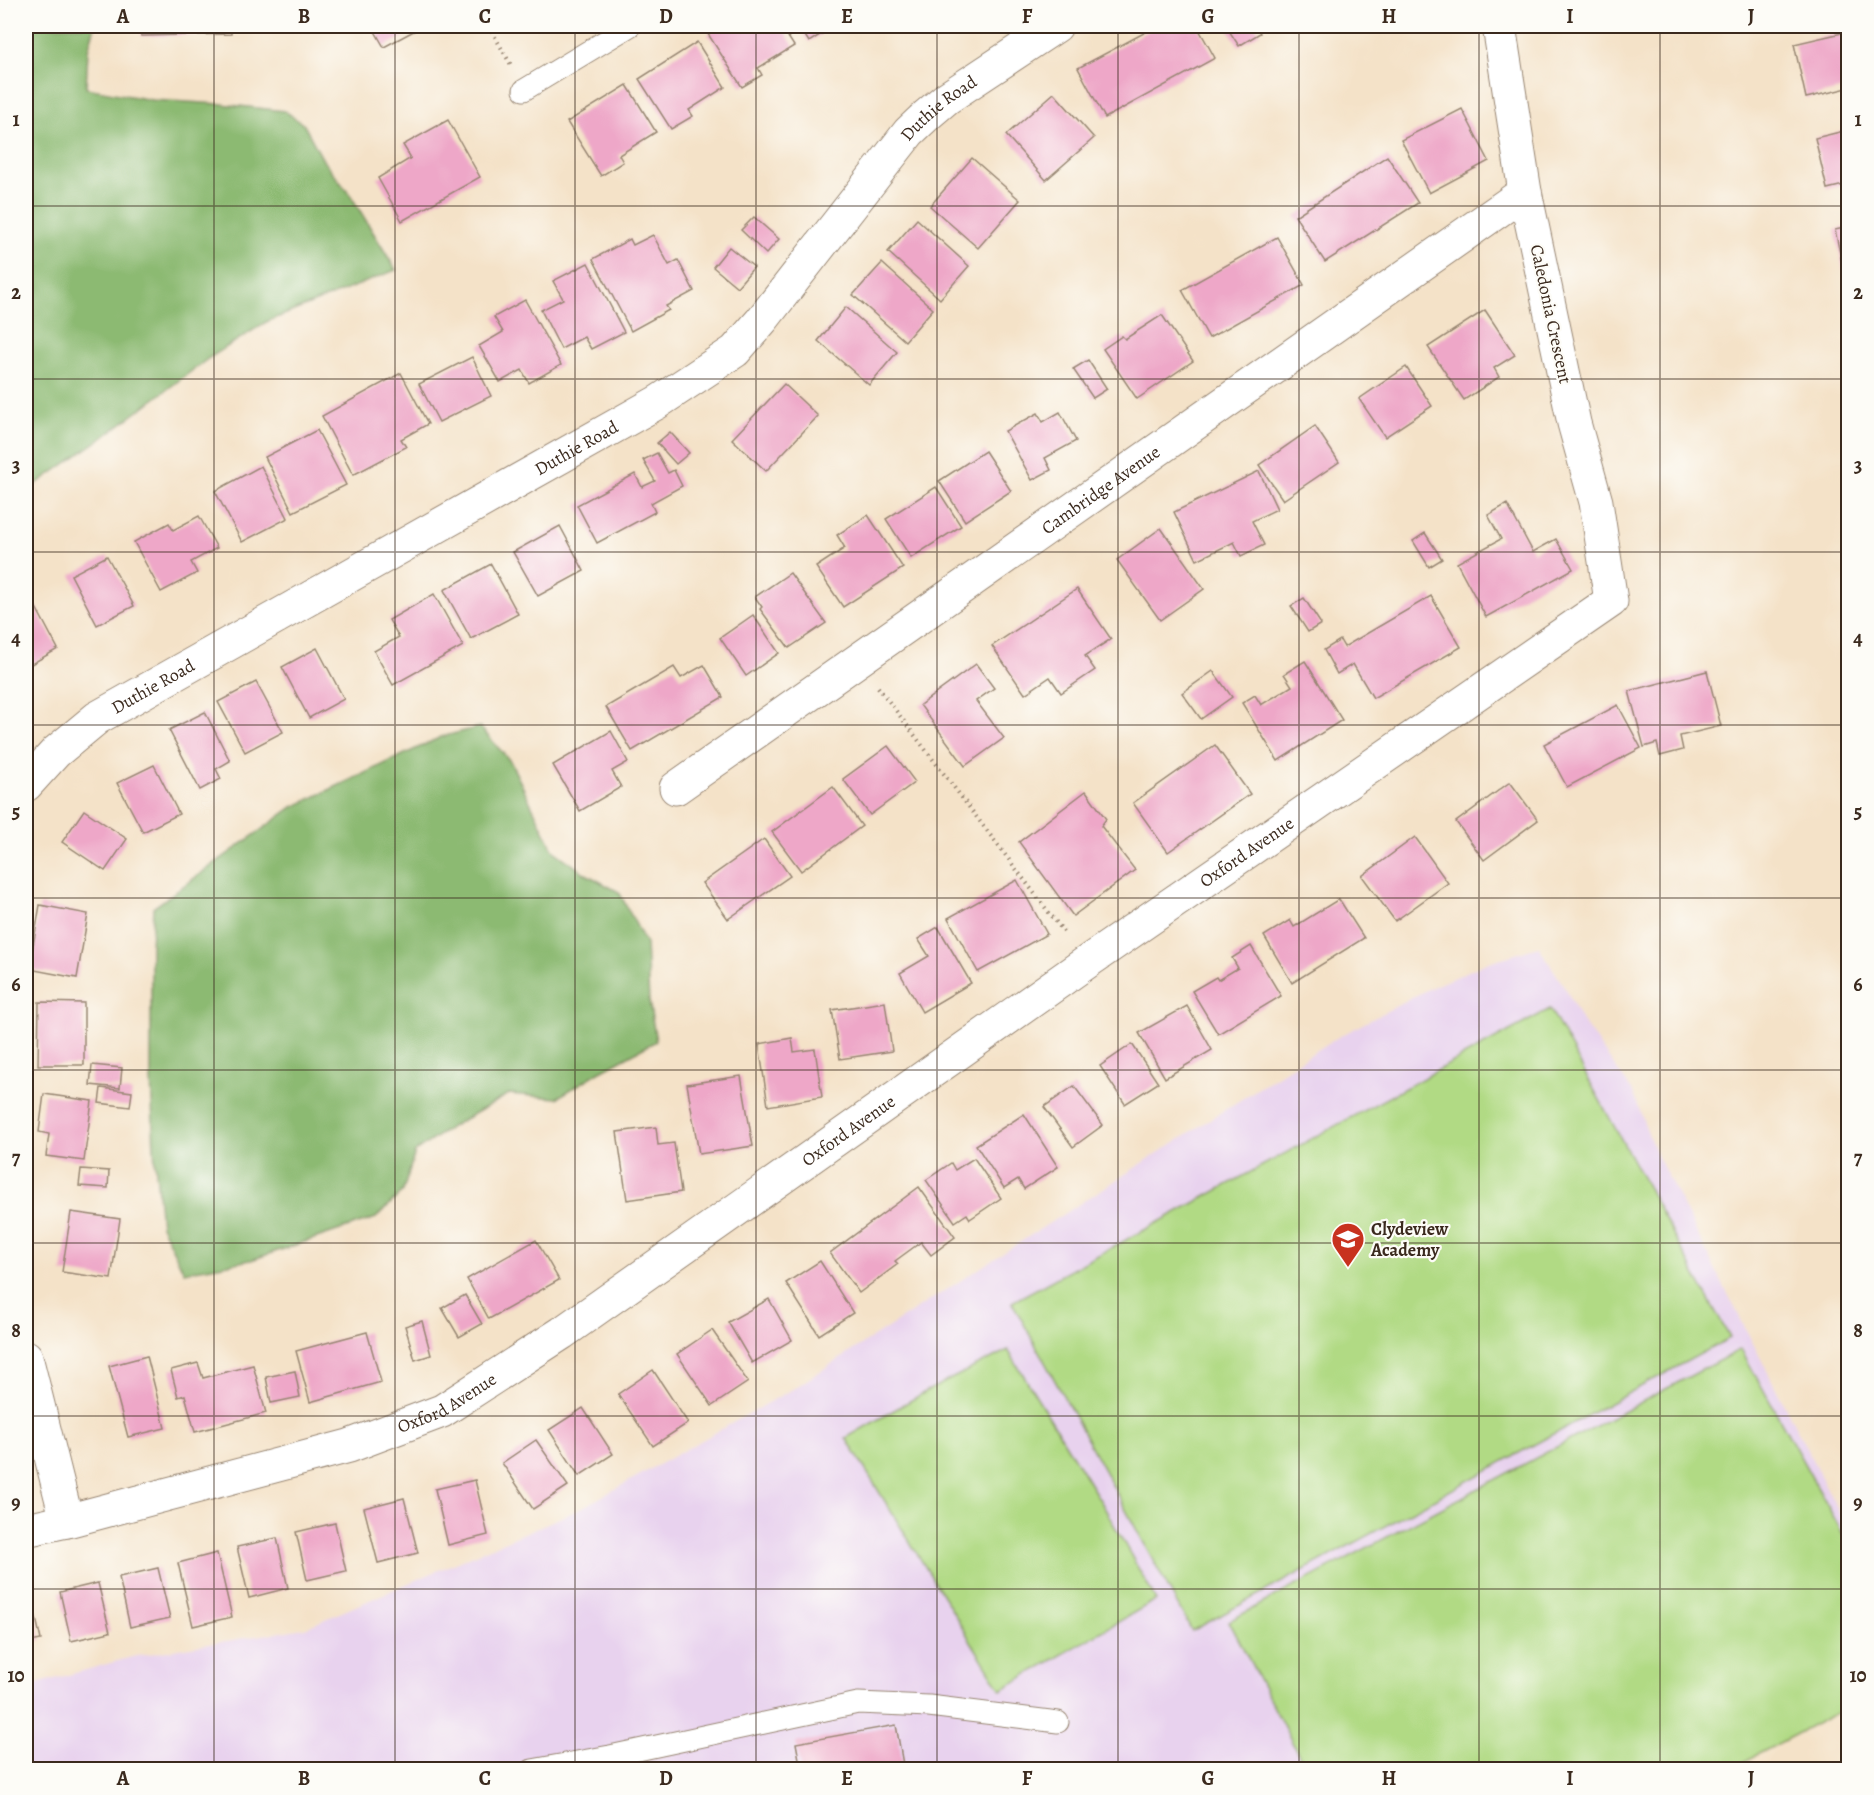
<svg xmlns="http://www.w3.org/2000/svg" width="1874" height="1795" font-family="Alegreya,serif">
	<rect width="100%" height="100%" fill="#fdfcf7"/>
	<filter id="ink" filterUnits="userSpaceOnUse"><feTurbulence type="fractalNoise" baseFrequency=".0167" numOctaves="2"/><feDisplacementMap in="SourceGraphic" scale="12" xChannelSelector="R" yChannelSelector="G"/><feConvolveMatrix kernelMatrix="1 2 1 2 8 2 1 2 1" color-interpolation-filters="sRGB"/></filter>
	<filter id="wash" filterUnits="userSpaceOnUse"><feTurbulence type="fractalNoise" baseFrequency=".008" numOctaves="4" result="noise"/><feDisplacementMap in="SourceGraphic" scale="24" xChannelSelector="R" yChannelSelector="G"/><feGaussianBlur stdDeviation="1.35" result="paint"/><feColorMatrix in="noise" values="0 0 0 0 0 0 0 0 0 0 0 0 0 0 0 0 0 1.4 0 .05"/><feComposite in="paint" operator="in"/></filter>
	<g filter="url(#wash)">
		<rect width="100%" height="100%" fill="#f4e2c8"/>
		<path fill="#e8d2ee" d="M1539,947L1567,991L1582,1021L1633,1092L1653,1147L1848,1530V1680L1702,1769L26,1770V1687L132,1657L305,1628L578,1510L793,1389L1333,1040L1430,988L1489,962Z"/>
		<g fill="#b1da84" stroke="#768251" stroke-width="1.5">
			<path d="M1550,1009L1730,1338L1192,1631L1012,1302Z"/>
			<path d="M1741,1349L1848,1543V1707L1730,1769H1306L1229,1621Z"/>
			<path d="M1008,1350L1100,1500L1156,1600L1001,1690L846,1438L927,1391Z"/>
		</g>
		<g fill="#8cba72" stroke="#647248" stroke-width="1.5">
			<path d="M26,26H95L88,50L86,88L152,100L221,104L285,111L304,125L323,160L351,196L396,270L266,322L209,358L109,433L26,491Z"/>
			<path d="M480,727L510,761L554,851L586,874L619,892L646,944L649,1001L656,1041L599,1072L557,1098L509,1094L451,1127L415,1152L403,1191L376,1218L251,1260L184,1272L161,1226L154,1150L151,1078V947L153,908L293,807L441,737Z"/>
		</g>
		<g id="blocks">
			<g fill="#eea7c8">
				<path d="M140,26H231V34L141,36Z"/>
				<path d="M372,26H423L384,47Z"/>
				<path d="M721,26H781L794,46L758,68L762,75L742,87L708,34Z"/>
				<path d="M799,26H827L829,29L809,42Z"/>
				<path d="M1157,26H1197L1215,58L1105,118L1078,68Z"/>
				<path d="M1226,26H1255L1260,33L1239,46Z"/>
				<path d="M1846,32L1848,43V88L1806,98L1794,44Z"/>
				<path d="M697,42L725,87L689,110L693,116L671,129L639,79Z"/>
				<path d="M627,85L656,132L619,155L623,162L601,176L567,122Z"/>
				<path d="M1054,93L1094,138L1046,180L1006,135Z"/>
				<path d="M1462,109L1489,161L1429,193L1401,140Z"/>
				<path d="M448,120L480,177L402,221L378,178L411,158L403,145Z"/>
				<path d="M1848,130V184L1827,189L1815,138Z"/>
				<path d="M1387,156L1418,203L1325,262L1295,216Z"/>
				<path d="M972,158L1020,200L978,248L930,206Z"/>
				<path d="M754,217L779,239L766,254L741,230Z"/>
				<path d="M917,219L969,266L940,299L888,252Z"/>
				<path d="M1848,227V281H1846L1835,230Z"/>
				<path d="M653,235L669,265L678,260L694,291L666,306L669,310L631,331L593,259L630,239L633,245Z"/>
				<path d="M1277,237L1304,285L1209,338L1182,290Z"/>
				<path d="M729,247L754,267L737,287L713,267Z"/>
				<path d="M588,263L624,332L591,349L584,337L561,349L541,310L563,299L553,281Z"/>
				<path d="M882,263L933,309L905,341L853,295Z"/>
				<path d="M525,300L561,365L529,383L522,370L500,382L479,346L503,332L494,317Z"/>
				<path d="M846,307L897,352L869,385L818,341Z"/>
				<path d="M1485,310L1515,355L1494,368L1499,377L1464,400L1428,347Z"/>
				<path d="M1162,315L1193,361L1137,399L1103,349L1122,336L1125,339Z"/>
				<path d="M472,357L491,396L439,422L419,384Z"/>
				<path d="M1088,360L1107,389L1093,398L1073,369Z"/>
				<path d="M1406,367L1432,406L1385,437L1359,399Z"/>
				<path d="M401,373L428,424L401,439L406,447L353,475L322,416Z"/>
				<path d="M784,384L818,416L766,471L732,439Z"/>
				<path d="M1060,412L1076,441L1045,458L1051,470L1032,480L1005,431L1038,413L1043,422Z"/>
				<path d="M1315,426L1339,462L1283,500L1259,465Z"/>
				<path d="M317,430L346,485L293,512L265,457Z"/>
				<path d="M670,432L689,453L676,464L657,443Z"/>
				<path d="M985,451L1011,491L965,521L939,481Z"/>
				<path d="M657,453L668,473L674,470L682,486L651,503L655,512L597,543L577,505L635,474L642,487L655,481L643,460Z"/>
				<path d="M261,466L288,518L242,542L215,491Z"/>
				<path d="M1259,471L1277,509L1252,521L1264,545L1241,556L1234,542L1197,560L1174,512Z"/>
				<path d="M936,487L961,526L911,558L886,519Z"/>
				<path d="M1507,504L1533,552L1556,539L1573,569L1486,617L1457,563L1501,539L1488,515Z"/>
				<path d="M868,515L903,568L843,607L816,567L845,548L837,535Z"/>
				<path d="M199,516L217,548L191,562L197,573L161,592L134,542L169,523L173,530Z"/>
				<path d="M560,526L584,571L538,596L513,552Z"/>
				<path d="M1161,528L1204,589L1160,620L1117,560Z"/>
				<path d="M1425,533L1442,559L1429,567L1413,541Z"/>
				<path d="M107,556L134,606L97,625L71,575Z"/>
				<path d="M491,564L518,614L471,639L444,590Z"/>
				<path d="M790,573L826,623L789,648L760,609L762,607L755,597Z"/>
				<path d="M1077,589L1111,639L1085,656L1095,670L1061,693L1050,677L1025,694L992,646Z"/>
				<path d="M26,594L28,600L31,598L58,649L26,667Z"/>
				<path d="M434,594L463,646L393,685L374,651L399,637L389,620Z"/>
				<path d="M1431,596L1461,647L1373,698L1353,664L1337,674L1324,650L1340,640L1344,647Z"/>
				<path d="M1304,598L1321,624L1308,632L1291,606Z"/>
				<path d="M753,615L779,653L746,676L720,638Z"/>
				<path d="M317,648L344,699L309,718L282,667Z"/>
				<path d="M1305,661L1342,720L1278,761L1242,703L1255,695L1261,705L1292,686L1284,674Z"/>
				<path d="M976,664L994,688L976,701L1004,738L965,766L920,705Z"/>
				<path d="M704,665L723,697L632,751L606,707L674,667L681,678Z"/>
				<path d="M1213,671L1232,697L1201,719L1182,693Z"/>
				<path d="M1707,671L1721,726L1680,736L1683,750L1660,756L1657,743L1644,747L1629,691Z"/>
				<path d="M256,682L283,732L245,752L218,702Z"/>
				<path d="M1618,705L1641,748L1567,787L1544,744Z"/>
				<path d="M205,712L230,761L216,769L221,779L200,790L169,730Z"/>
				<path d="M611,731L628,762L612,771L621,787L580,811L553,765Z"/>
				<path d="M1215,745L1250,794L1168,852L1133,803Z"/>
				<path d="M888,746L915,782L870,815L843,779Z"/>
				<path d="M154,765L179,814L143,832L117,783Z"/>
				<path d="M1510,782L1538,820L1484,860L1456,822Z"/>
				<path d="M833,787L862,826L801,871L772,832Z"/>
				<path d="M1086,791L1106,819L1101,826L1135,870L1073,916L1019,842Z"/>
				<path d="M84,810L127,839L105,871L62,842Z"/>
				<path d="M1415,837L1448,883L1395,921L1362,876Z"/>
				<path d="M764,839L790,876L728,919L702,883Z"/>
				<path d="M1017,880L1047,934L978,972L948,918Z"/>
				<path d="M1339,899L1364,938L1292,983L1264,936L1290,920L1294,927Z"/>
				<path d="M40,905L88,914L77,978L29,969Z"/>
				<path d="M938,927L971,983L922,1012L900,973L929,956L918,939Z"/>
				<path d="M1251,946L1281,996L1218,1034L1192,991L1216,977L1218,980L1238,968L1232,958Z"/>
				<path d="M39,1002L84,1003V1065H38Z"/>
				<path d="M885,1002L892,1051L840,1059L832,1010Z"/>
				<path d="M1187,1006L1212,1050L1165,1078L1139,1033Z"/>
				<path d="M792,1038L794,1052L815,1049L822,1097L768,1106L759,1044Z"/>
				<path d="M1132,1044L1158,1083L1125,1104L1100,1066Z"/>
				<path d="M92,1065L122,1068L120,1088L90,1085Z"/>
				<path d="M741,1076L753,1146L699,1154L687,1084Z"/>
				<path d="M1074,1086L1103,1125L1073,1147L1044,1107Z"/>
				<path d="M101,1088L132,1092L130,1107L99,1103Z"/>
				<path d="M44,1094L92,1101L84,1161L46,1156L49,1134L39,1132Z"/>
				<path d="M1024,1114L1058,1167L1024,1189L1018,1179L1004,1188L976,1145Z"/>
				<path d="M656,1127L658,1145L674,1143L681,1192L627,1200L617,1132Z"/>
				<path d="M974,1158L1001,1198L970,1219L967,1214L955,1222L926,1180L951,1163L955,1170Z"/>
				<path d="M81,1169L109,1171L108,1188L79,1186Z"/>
				<path d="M919,1187L955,1237L931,1255L921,1242L895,1261L898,1264L859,1293L830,1253Z"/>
				<path d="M71,1212L120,1219L111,1279L62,1272Z"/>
				<path d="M536,1240L559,1280L489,1319L467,1279Z"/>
				<path d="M820,1261L853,1313L819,1335L786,1283Z"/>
				<path d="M465,1295L482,1324L459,1337L442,1308Z"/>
				<path d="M769,1299L792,1340L752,1363L728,1322Z"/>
				<path d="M422,1321L431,1355L415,1360L405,1326Z"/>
				<path d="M712,1330L748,1382L712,1406L677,1354Z"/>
				<path d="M367,1332L381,1382L310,1402L296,1351Z"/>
				<path d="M147,1356L165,1428L128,1437L109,1366Z"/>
				<path d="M198,1363L203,1378L253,1365L266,1413L195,1432L185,1395L178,1397L171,1370Z"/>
				<path d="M653,1370L688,1423L653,1446L618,1394Z"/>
				<path d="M295,1371L300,1397L271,1403L266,1377Z"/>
				<path d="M583,1408L613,1454L579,1476L549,1430Z"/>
				<path d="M536,1440L568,1486L533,1509L502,1463Z"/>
				<path d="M475,1480L488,1535L448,1545L435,1489Z"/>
				<path d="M404,1498L418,1553L378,1563L364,1508Z"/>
				<path d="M335,1523L346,1571L307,1580L296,1532Z"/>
				<path d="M277,1538L288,1588L249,1598L237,1547Z"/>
				<path d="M217,1553L232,1617L193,1626L178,1563Z"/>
				<path d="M158,1568L170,1618L130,1627L119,1577Z"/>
				<path d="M98,1583L110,1632L71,1641L60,1592Z"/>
				<path d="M30,1592L41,1640L26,1643V1593Z"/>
				<path d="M896,1725L904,1770H801L796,1743Z"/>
			</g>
		</g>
	</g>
	<g filter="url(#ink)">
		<use href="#blocks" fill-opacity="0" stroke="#988673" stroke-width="1.5"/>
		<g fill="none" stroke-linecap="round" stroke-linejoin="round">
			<defs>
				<g id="service">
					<path d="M524,90L630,26"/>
					<path d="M532,1770L610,1756L858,1703L929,1706L1058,1722"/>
				</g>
				<g id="minor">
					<path id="s1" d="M26,785L56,752L97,718L658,402L735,351L762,320L909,132L927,115L947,98L1056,26"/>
					<path id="s2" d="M676,788L1525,192"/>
					<path d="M26,1357L67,1521"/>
					<path id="s3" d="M26,1530L67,1521L349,1446L442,1411L562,1333L1087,962L1611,601L1596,502L1574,423L1525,192L1499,26"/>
				</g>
			</defs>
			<use href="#service" stroke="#988673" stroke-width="23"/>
			<use href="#minor" stroke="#988673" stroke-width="35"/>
			<g stroke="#988673" stroke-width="4" stroke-dasharray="1.5 4.5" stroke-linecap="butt">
				<path d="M489,26L511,65"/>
				<path d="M878,687L1066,935"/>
			</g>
			<use href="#service" stroke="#fff" stroke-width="21"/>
			<use href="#minor" stroke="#fff" stroke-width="33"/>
		</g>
	</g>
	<path fill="none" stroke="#3b2a1e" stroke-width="1.5" stroke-opacity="0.55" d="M214,26V1770M395,26V1770M575,26V1770M756,26V1770M937,26V1770M1118,26V1770M1299,26V1770M1479,26V1770M1660,26V1770M26,206H1848M26,379H1848M26,552H1848M26,725H1848M26,898H1848M26,1070H1848M26,1243H1848M26,1416H1848M26,1589H1848"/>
	<defs>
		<symbol id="school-pin" viewBox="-11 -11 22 30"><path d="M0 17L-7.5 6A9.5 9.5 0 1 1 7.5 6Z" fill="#c8321e" stroke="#fdfcf7"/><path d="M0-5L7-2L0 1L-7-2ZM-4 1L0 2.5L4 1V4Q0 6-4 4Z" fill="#fff"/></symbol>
	</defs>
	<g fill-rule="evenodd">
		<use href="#school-pin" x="1329" y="1220" width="38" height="52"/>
	</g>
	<g text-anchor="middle" stroke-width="4.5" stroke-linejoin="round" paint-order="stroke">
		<g font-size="18" fill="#3b2a1e" stroke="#fdfcf7">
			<text dy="6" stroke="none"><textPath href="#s1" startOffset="1152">Duthie Road</textPath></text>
			<text transform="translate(1551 314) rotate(78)" y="6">Caledonia Crescent</text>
			<text dy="6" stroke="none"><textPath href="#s1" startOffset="648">Duthie Road</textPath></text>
			<text dy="6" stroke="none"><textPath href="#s2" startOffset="519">Cambridge Avenue</textPath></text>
			<text dy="6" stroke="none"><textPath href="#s1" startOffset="162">Duthie Road</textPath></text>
			<text dy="6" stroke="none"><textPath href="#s3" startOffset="1413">Oxford Avenue</textPath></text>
			<text dy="6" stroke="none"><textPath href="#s3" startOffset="927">Oxford Avenue</textPath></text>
			<text dy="6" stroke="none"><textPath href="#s3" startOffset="441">Oxford Avenue</textPath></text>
		</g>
		<g font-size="18" font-weight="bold" fill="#3b2a1e" stroke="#fdfcf7" text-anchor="start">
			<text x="1371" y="1235">Clydeview<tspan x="1371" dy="21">Academy</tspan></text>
		</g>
	</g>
	<rect width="1874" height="1795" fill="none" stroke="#fdfcf7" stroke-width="66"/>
	<rect x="33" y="33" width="1808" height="1729" fill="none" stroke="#3b2a1e" stroke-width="2"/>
	<g font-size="20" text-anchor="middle" font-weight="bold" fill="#3b2a1e">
		<text x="123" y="23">A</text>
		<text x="304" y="23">B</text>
		<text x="485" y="23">C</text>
		<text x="666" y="23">D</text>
		<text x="847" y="23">E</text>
		<text x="1027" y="23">F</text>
		<text x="1208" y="23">G</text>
		<text x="1389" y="23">H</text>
		<text x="1570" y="23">I</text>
		<text x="1751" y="23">J</text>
		<text x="16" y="126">1</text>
		<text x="1858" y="126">1</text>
		<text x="16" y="299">2</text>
		<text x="1858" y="299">2</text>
		<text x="16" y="472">3</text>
		<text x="1858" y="472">3</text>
		<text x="16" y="645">4</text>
		<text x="1858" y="645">4</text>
		<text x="16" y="818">5</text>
		<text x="1858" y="818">5</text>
		<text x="16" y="991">6</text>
		<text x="1858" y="991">6</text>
		<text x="16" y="1164">7</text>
		<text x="1858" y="1164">7</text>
		<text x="16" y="1337">8</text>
		<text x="1858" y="1337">8</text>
		<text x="16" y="1509">9</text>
		<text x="1858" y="1509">9</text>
		<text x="16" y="1682">10</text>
		<text x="1858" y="1682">10</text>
		<text x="123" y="1785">A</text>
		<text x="304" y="1785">B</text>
		<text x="485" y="1785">C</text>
		<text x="666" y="1785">D</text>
		<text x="847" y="1785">E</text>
		<text x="1027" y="1785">F</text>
		<text x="1208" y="1785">G</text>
		<text x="1389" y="1785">H</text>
		<text x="1570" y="1785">I</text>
		<text x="1751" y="1785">J</text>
	</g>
</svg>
